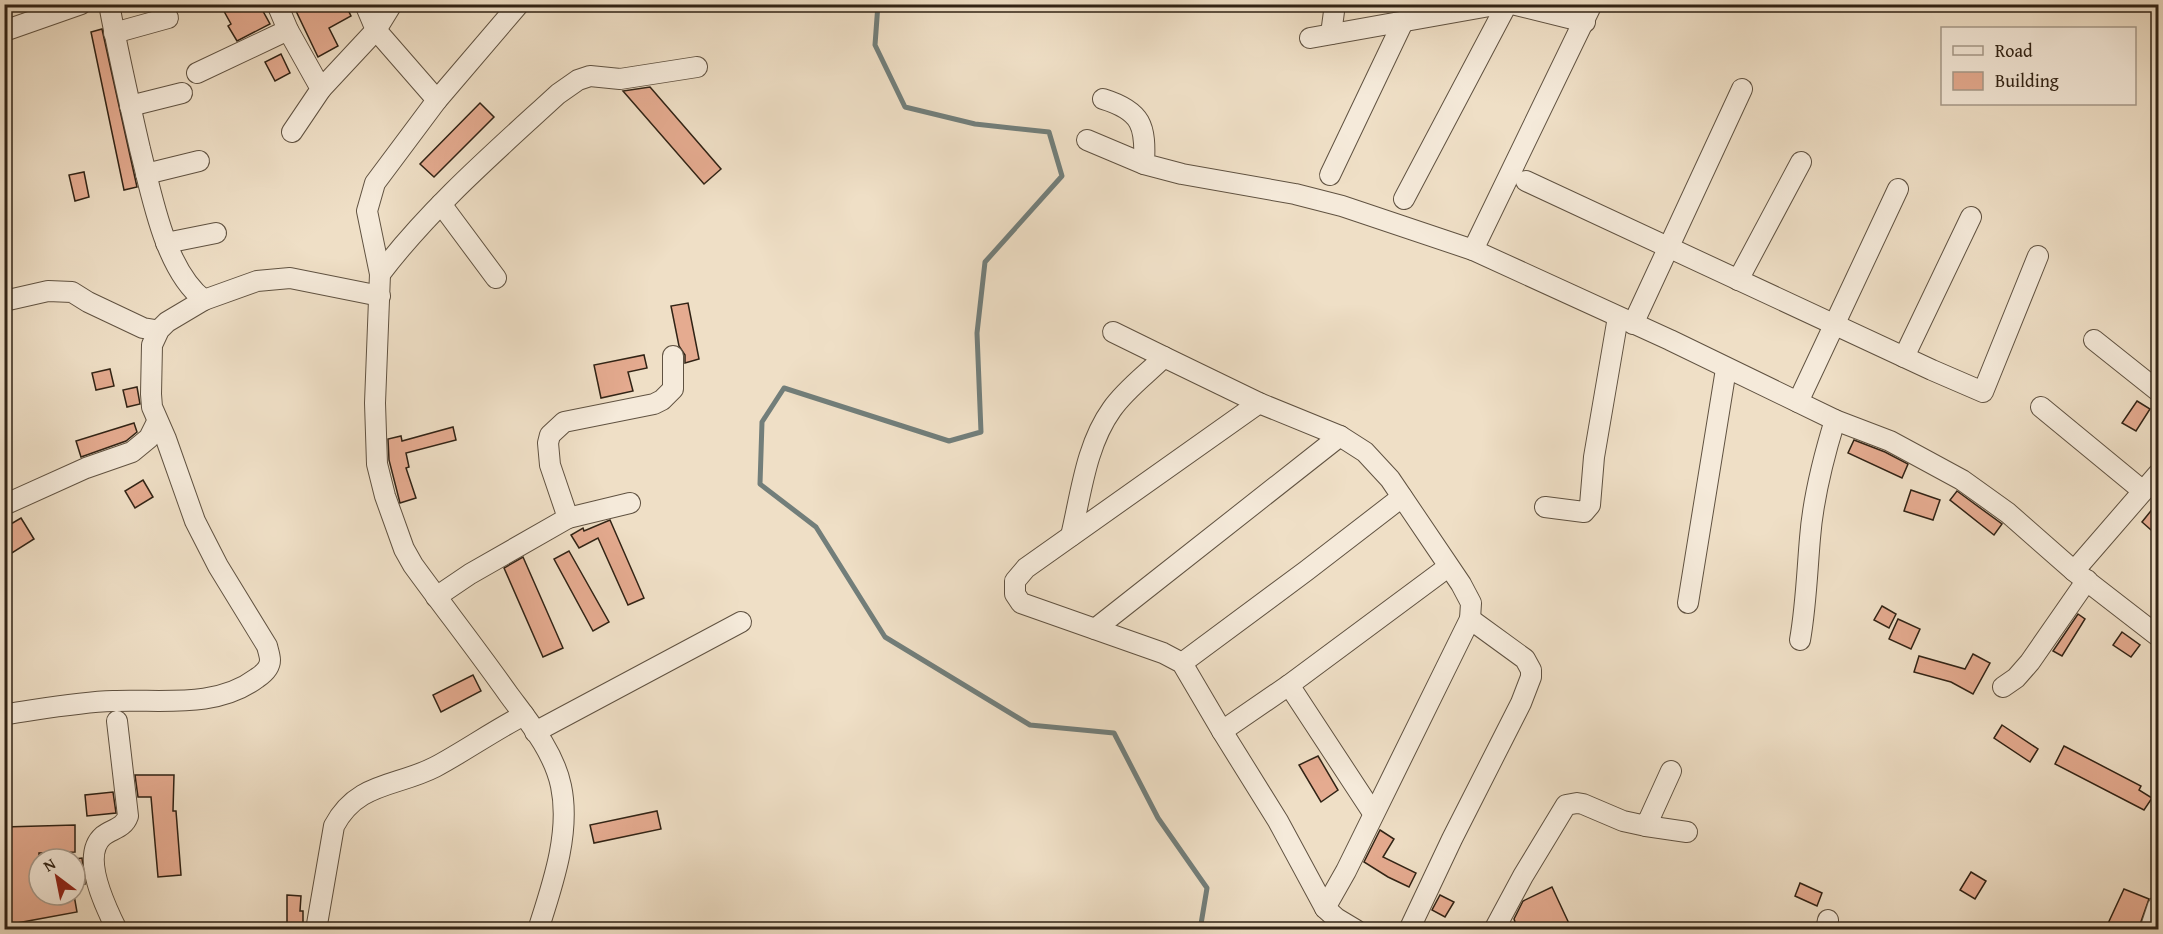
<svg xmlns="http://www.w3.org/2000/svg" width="2163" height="934" font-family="'Gentium Book Plus',serif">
	<rect width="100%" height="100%" fill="#efdfc6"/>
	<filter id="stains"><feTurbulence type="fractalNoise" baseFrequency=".00333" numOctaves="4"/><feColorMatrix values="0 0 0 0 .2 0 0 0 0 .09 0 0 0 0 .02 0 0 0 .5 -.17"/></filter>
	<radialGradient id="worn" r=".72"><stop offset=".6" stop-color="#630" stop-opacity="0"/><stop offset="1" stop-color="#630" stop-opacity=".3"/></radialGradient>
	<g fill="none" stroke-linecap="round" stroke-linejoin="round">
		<path stroke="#727e7a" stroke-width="5" d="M878,4L875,45L905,107L975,124L1049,132L1062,176L985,262L977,333L981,432L949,441L784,388L762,422L760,484L816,527L885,637L1030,725L1114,733L1158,818L1207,888L1200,930"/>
	</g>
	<g fill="#e5ab90" stroke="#312315" stroke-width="1.5">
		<path d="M220,4H259L270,24L237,41L228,26L231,24Z"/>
		<path d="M307,4H345L351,16L329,28L338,46L318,57L296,11Z"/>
		<path d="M102,29L137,187L124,190L91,32Z"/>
		<path d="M281,54L290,73L275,81L265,62Z"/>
		<path d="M650,87L721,169L704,184L623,91Z"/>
		<path d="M480,103L494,117L434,177L420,164Z"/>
		<path d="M84,172L89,197L75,201L69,175Z"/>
		<path d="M688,303L699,359L685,363V355L679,346L671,306Z"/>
		<path d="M644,355L647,368L628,372L633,391L601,398L594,365Z"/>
		<path d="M110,369L114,386L96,390L92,373Z"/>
		<path d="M137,387L140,404L127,407L123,390Z"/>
		<path d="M2137,401L2150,409L2136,431L2122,423Z"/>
		<path d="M134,423L137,432L126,441L81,457L76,441Z"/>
		<path d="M453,427L456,440L406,453L409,467L406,468L416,498L400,503L389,460L388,439L401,436L402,441Z"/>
		<path d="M1854,440L1885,452L1908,464L1902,478L1848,453Z"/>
		<path d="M143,480L153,497L135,508L125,491Z"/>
		<path d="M1911,490L1940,500L1933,520L1904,511Z"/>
		<path d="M1957,491L2002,524L1994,535L1950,500Z"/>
		<path d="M2158,502V536L2142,522Z"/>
		<path d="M21,518L34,539L4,558V528Z"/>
		<path d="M610,520L644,598L628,605L598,538L579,548L571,535L583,528L584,531Z"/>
		<path d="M569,551L609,622L593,631L554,559Z"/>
		<path d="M523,557L563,648L543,657L504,568Z"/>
		<path d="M1882,606L1896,614L1889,628L1874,620Z"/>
		<path d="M2078,614L2085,619L2062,656L2053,651Z"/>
		<path d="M1898,619L1920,629L1911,649L1889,639Z"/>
		<path d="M2122,632L2140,645L2131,657L2113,645Z"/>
		<path d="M1973,654L1990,663L1973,694L1951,682L1914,672L1919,656L1965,669Z"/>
		<path d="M473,675L481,691L441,712L433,695Z"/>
		<path d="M2002,725L2038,749L2030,762L1994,738Z"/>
		<path d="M2064,746L2141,786L2139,790L2152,798L2144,810L2055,764Z"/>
		<path d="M1318,756L1338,790L1321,802L1299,765Z"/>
		<path d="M135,775H174L173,811H176L181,875L158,877L151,797H138Z"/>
		<path d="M113,792L116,813L87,816L85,795Z"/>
		<path d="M657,811L661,829L594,843L590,825Z"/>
		<path d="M75,825V852L39,853V895H74L77,912L6,925L4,827Z"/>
		<path d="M1380,830L1394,839L1383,857L1416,873L1409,887L1388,877L1364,862Z"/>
		<path d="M82,858L85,884L75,885V859Z"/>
		<path d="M1971,872L1986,881L1975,899L1960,890Z"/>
		<path d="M1800,883L1822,893L1817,906L1795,896Z"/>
		<path d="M1552,887L1572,930H1518L1514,919L1523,901Z"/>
		<path d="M2124,889L2149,899L2138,930H2105Z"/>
		<path d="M287,895L301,896L300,911H303V930H287Z"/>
		<path d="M1440,895L1454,902L1445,917L1432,910Z"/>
	</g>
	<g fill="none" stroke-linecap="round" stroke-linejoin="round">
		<defs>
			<g id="street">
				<path d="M109,4C118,53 129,101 140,149C152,196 165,270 204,300"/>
				<path d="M277,4L288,30L321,89L292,132"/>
				<path d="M365,4L376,30L437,100L375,183L367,211L380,274L375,403L377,464L385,496L404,549L413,565C445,609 478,651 509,695C529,722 554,752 561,786C571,833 552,886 538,930"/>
				<path d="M1512,4L1585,22"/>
				<path d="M4,31L81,4"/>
				<path d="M114,33L168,18"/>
				<path d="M1331,34L1335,4"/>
				<path d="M1310,38L1501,4"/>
				<path d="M197,73L288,30"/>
				<path d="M321,89L376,30L392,4"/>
				<path d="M1103,99C1142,111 1146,126 1144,164L1182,174L1295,194L1342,206L1473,250L1670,340L1835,420L1890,441L1927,461L1962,480L2008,513L2074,571"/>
				<path d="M437,100L519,4"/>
				<path d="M130,106L182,93"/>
				<path d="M1087,140L1144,164"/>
				<path d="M146,174L199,161"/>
				<path d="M1330,175L1403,22"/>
				<path d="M1526,181L1932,370L1983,392L2038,256"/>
				<path d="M1404,199L1507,4"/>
				<path d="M441,204L496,278"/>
				<path d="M166,243L216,233"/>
				<path d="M1473,250L1592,4"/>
				<path d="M380,274C431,207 496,151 558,94L578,80L590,76L620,79L697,67"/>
				<path d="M1738,280L1801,162"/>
				<path d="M4,301L48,291L72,292L88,302L143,328L155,330L157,333"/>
				<path d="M1633,324L1742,89"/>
				<path d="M1113,332L1164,357"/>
				<path d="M2094,340L2158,391"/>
				<path d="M1904,357L1971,217"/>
				<path d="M1798,402L1898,189"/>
				<path d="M1259,403L1026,568L1015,581V594L1021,603L1163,653L1182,663L1222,731L1278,821L1325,908L1336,918L1356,930"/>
				<path d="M2041,407L2143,491"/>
				<path d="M2158,474L2074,571L2158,636"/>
				<path d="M4,505L86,468L132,452L149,438L157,422"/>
				<path d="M1545,507L1584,512L1590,505L1594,457L1618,317"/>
				<path d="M568,518L630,503"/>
				<path d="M1071,536C1081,494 1086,445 1112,409C1126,389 1147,374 1164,357L1259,403L1340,436L1365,452L1390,479L1461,584L1471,603L1470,619"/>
				<path d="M436,597L470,574L568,518L550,465L548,443L550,435L564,422L654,404L662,400L673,389V356"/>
				<path d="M1688,603L1726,369"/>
				<path d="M1095,629L1340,436"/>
				<path d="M1800,640C1806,606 1807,573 1810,538C1813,498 1823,459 1835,420"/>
				<path d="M1182,663L1306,571L1402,497"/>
				<path d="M1289,685L1373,813"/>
				<path d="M2003,687L2016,678L2030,662L2087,580"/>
				<path d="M7,714C42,709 78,702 113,701C161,699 216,709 257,678C263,674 270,668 270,660C270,656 268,650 267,646L218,566L195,521L166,439L152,407L151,394L152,345L159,330L167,322L204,300L257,281L290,278L380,296"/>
				<path d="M117,721L128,816C124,828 112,829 103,836C80,856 106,908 117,930"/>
				<path d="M1222,731L1289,685L1448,567"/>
				<path d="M535,732L741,622"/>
				<path d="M1646,826L1687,832"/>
				<path d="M1325,908L1346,871L1470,619L1525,659L1531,670V677L1521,703L1452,839L1409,930"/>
				<path d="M316,930L334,826C357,782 396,787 435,767C465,751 493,731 524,715"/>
				<path d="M1494,930L1523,876L1566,805L1577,803L1583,804L1623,821L1646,826L1671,771"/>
				<path d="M1826,930L1828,920"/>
				<path d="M2150,930L2158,906"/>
			</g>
		</defs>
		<use href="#street" stroke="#605241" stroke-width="22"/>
		<use href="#street" stroke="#f5eada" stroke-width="20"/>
	</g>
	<rect width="2163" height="934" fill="none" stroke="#efdfc6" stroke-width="24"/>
	<rect x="6" y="6" width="2151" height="922" fill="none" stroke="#312315" stroke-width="3"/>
	<rect x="12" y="12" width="2139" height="910" fill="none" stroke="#312315" stroke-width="1.5"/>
	<rect x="1941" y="27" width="195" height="78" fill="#f5eada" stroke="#a79a8b" stroke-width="1.5"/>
	<rect x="1953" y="46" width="30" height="9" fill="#f5eada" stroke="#a79a8b" stroke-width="1.5"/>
	<text x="1995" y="57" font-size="18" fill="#312315">Road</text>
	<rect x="1953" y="72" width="30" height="18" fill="#e5ab90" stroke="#a79a8b" stroke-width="1.5"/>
	<text x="1995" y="87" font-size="18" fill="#312315">Building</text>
	<g transform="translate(57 877) rotate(328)"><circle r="28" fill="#f5eada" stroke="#a79a8b" stroke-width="1.5"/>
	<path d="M0-4.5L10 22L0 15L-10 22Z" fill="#8f2418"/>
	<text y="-9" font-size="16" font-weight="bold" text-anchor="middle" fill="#312315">N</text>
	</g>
	<rect width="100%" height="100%" filter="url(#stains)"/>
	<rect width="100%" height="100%" fill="url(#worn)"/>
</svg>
